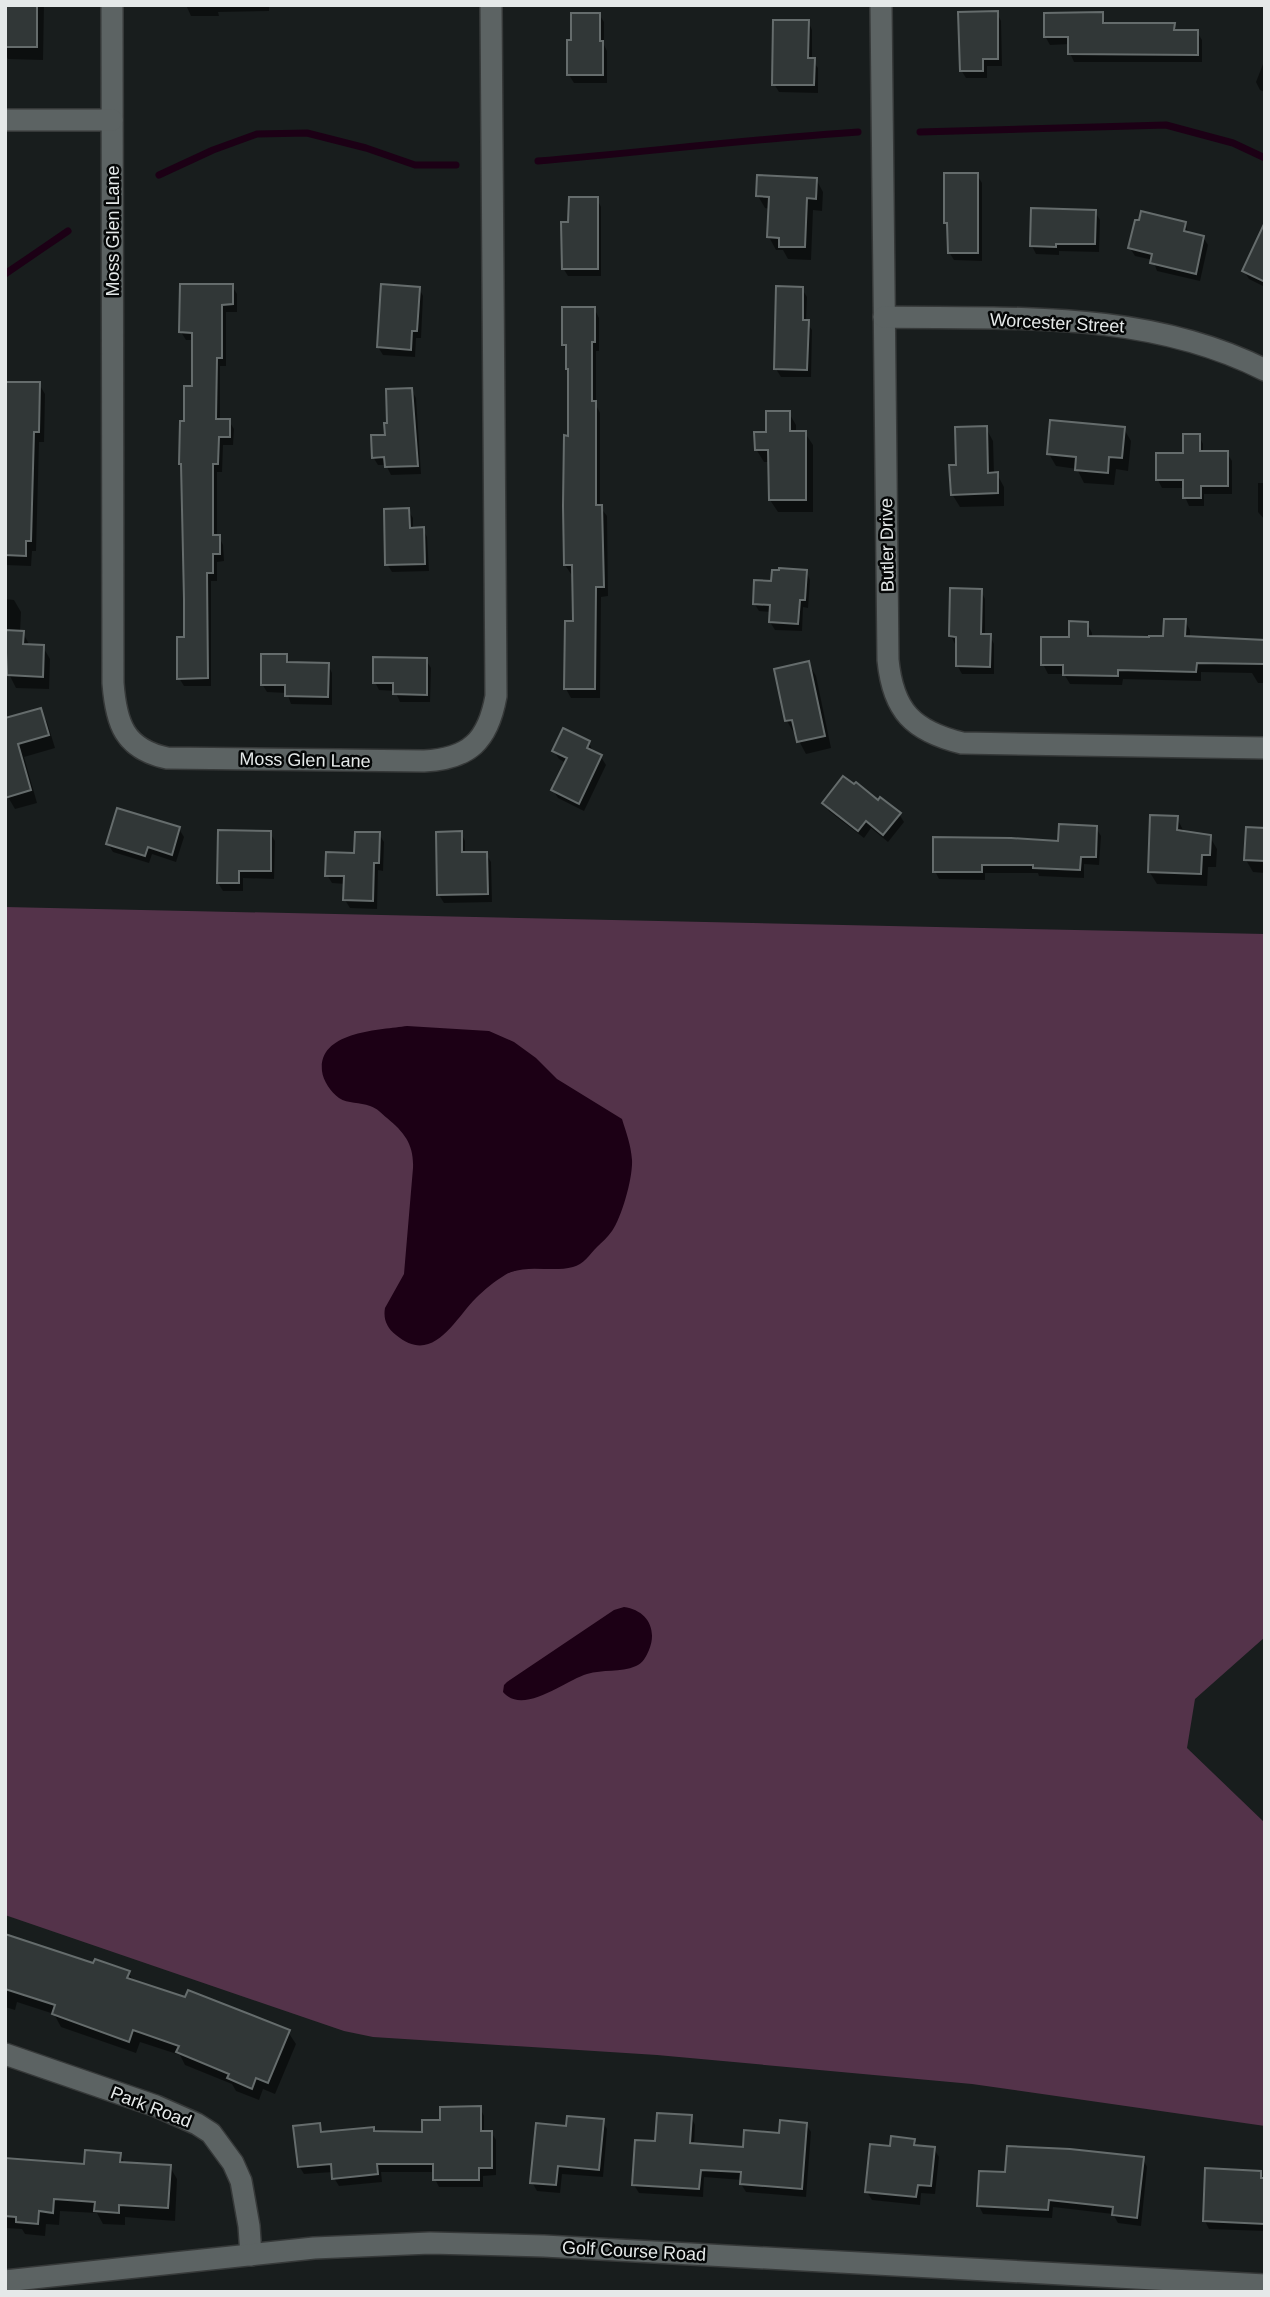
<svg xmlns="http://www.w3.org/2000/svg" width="1270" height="2297" font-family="Arial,sans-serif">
	<rect width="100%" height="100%" fill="#181d1d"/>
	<path fill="#54334a" d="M5,907L1265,934V1637L1195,1699L1187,1748L1265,1823V2126L972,2084L657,2055L373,2037L344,2031L5,1915Z"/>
	<g fill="#1c0015">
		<path d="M407,1026L489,1031L514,1042L536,1058L557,1079L622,1119C626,1132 631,1145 632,1160C633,1177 622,1217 612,1231C608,1237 602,1242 597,1247C590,1254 583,1265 573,1267C551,1273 526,1263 505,1275C495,1281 484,1290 476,1298C454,1320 433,1366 396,1335C387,1328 383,1319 385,1308L404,1274L413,1168C414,1145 405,1133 387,1118C382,1114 377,1108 370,1106C360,1102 348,1104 339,1098C331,1092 323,1081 322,1071C318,1031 380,1030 407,1026Z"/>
		<path d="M624,1607C646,1610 658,1628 649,1650C646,1657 643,1663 636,1666C620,1673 603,1669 587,1674C566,1680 523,1716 503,1692L504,1685L507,1682L614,1610Z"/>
	</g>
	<g fill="#0007">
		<path d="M5,5H44L43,60L8,59L5,54Z"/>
		<path d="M186,5H269V11L218,12L219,16H191Z"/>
		<path d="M997,13L1001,21L1002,66H987V78H966L961,70Z"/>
		<path d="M599,14L604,22V45L607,51V83H574L569,75L573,42Z"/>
		<path d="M1102,14L1106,25H1174L1178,32H1197L1202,40V62H1074L1070,53V44L1050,45L1045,36Z"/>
		<path d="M808,21L812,30V60L818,68V93L779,92L774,84Z"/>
		<path d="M1265,59V92L1260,90L1256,82Z"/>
		<path d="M977,175L982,183V261L954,260L949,252V228L946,222Z"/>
		<path d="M816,179L823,192L822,211L813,210L811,260L788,259L783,250H776L769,237L770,209L765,208L758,196Z"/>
		<path d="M597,199L601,207V276H568L563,268L570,224Z"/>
		<path d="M1095,212L1100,220L1099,252L1059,251V255L1036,254L1032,246Z"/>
		<path d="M1185,224L1189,234L1203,237L1208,245L1200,281L1157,271L1153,260L1135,256L1130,248Z"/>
		<path d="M1265,252V287L1249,279L1244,271Z"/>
		<path d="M232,286L237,294V312H226V366H220V421H229L234,429L233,445H223L222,472H217V537H219L223,545L224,561L217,562V581H211V686H184L179,678L186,638L185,423L194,388V340H186L181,332Z"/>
		<path d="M419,288L423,296L421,338H416L415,357L383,355L378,347Z"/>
		<path d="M802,289L807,297L806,322L812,330L811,377H781L776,369Z"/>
		<path d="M594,308L599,318V351H596V405L600,413V507L607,516L608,596L601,597L600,698H571L566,689L575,623L574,574H571L565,565L570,373L568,369V352L563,345Z"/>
		<path d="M39,384L45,394L44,442H39L36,551H32L31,566L5,565V497Z"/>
		<path d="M411,389L416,398L421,474L391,475L386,465H378L373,457L387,437Z"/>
		<path d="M789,413L796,425V432L805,433L813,445V512H778L770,500V462H764L756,449L768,433Z"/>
		<path d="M986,428L993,441L994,474H997L1004,487V506L960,507L952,494Z"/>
		<path d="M1124,429L1131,441L1128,471L1116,469L1114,485L1084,483L1077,469L1056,466L1049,454Z"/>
		<path d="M1199,436L1203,444V453H1227L1232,461V494H1204V506H1189L1185,497V488H1162L1158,480V455H1185Z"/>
		<path d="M1258,483H1265V520L1258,512Z"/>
		<path d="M408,510L413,518V530L423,529L427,537L429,571L392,572L387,564Z"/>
		<path d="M806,571L810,580L808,608L803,607L802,631L775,630L770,622L771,612L759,611L754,603L773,583Z"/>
		<path d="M981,591L985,599V636H990L994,644V674H962L957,665L958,644H955L951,636Z"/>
		<path d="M5,599L14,600L21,612L20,633H23L30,646L43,647L50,659L49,689L16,688L10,676H5Z"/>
		<path d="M1185,621L1190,630V638L1265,642V683H1258L1252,673L1201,672V681L1123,679L1122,685L1070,684L1064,674H1048L1043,664L1087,623L1092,633V638H1165Z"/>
		<path d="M286,656L291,664L328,665L332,673V705L291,704L287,693L267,692L262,684Z"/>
		<path d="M426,660L431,668L430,702H400L395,691L379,690L375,682Z"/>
		<path d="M808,663L816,676L831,748L806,754L799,741L797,733H794L787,721Z"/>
		<path d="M40,710L47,722L55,748L24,757L37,803L15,809L8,797L5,720Z"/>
		<path d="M589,742L593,753L601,757L606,765L584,811L558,798L553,790L566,763L559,759L554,751Z"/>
		<path d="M879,802L899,814L904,822L888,842L871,828L864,838L829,811L824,803Z"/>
		<path d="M1177,818L1184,832L1210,837L1217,849L1216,867H1208L1207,886L1157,884L1149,871Z"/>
		<path d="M1096,828L1101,836L1099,865L1084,864V878L1039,876L1038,873H985V880L939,879L935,871L1060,843Z"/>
		<path d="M179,829L184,837L176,862L152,854L149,863L113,852L108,844Z"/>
		<path d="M1265,830V873L1253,872L1246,860Z"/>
		<path d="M270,833L275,841L274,879L243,878V891H223L218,883Z"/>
		<path d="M461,833L465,841V854H486L491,862L492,902L444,903L439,895Z"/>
		<path d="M379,834L384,842L383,871L378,870L377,909L350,908L345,900L346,884L332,883L327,875L356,855Z"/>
		<path d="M5,1930L11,1938L95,1965L128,1972L134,1982L288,2032L296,2044L275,2094L263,2089L259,2100L236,2091L232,2084L185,2065L180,2055L140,2042L136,2053L61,2027L54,2014L17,2002L15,2010L5,2007Z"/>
		<path d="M480,2108L484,2116V2132H491L496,2140V2175L483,2176V2187H439L435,2179V2172H381L382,2182L339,2186L334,2178L333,2172L304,2174L299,2166L319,2125L325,2134L373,2129L375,2133H423L442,2121Z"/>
		<path d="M691,2117L695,2125L694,2145L744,2148L806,2124L811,2132L806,2197L746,2192L741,2184L742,2180L704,2177L703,2197L639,2193L634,2185L657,2143Z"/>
		<path d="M602,2121L607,2129L603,2177L562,2174L560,2193L537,2191L532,2182L568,2128Z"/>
		<path d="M914,2140L918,2147L934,2149L939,2157L935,2194L921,2193L920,2205L872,2200L867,2192L891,2148Z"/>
		<path d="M120,2154L125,2164L170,2167L177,2179L175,2221L125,2217V2225L103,2224L97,2213L60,2211L59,2225L46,2224L45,2236L25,2234L22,2229L5,2228V2160L86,2166Z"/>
		<path d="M1143,2159L1147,2167L1141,2226L1118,2223L1113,2214L1053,2207L1052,2218L983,2214L979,2206L1007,2174Z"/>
		<path d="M1260,2173L1265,2180V2231L1209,2229L1205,2221Z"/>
	</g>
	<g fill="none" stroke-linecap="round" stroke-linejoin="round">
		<g stroke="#1c0015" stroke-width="7">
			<path d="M920,132L1166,125L1233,143L1265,158"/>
			<path d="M538,161C645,152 751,139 858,132"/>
			<path d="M159,175L213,150L257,134L307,133L366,148L415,165H456"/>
			<path d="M5,274L68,231"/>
		</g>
	</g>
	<g fill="#313737" stroke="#656c6c" stroke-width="2">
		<rect x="5" y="5" width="32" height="42"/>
		<path d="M998,11V59H983V71H960L958,12Z"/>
		<path d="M1103,12V23H1175L1174,30H1198V55L1068,54V37H1044V13Z"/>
		<path d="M571,13H600V41H603V75H567V40H571Z"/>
		<path d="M773,20H809L808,58H815L814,85H772Z"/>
		<path d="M944,173H978V253H948L947,223H944Z"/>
		<path d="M757,175L817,178L816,199L807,198L805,247H779V238L767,237L769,197L756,196Z"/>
		<path d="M569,197H598V269H562L561,222H568Z"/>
		<path d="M1031,208L1096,210L1095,244H1056V247L1030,246Z"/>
		<path d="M1141,211L1186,222L1184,231L1204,236L1196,274L1150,263L1152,254L1128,248L1135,220H1139Z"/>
		<path d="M1265,222V282L1242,271Z"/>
		<path d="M180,284H233V304L222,305V358H217L216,419H230V437H219L218,464H213V535H220V554H213V573H207L208,678L177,679V637H184V599L181,464H179L180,421H184V386H192V333L179,332Z"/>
		<path d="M381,284L420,287L417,331H412L411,350L377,347Z"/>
		<path d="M776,286L803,287V320H809L807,370L774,369Z"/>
		<path d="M562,307H595V342H592V401H596V505H602L604,587H596L595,689H564L565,621H573L572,565H564L563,506L564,435L568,436V369H566V345H562Z"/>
		<path d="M6,382H40L39,432H34L31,541H26V556L5,555Z"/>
		<path d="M412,388L418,466L385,467L384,457L372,458L371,435H385L384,423H387L386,389Z"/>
		<path d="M766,411H790V431H806V500H769L768,450H755L754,432H766Z"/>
		<path d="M1050,420L1125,427L1122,458L1109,457L1108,473L1075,470L1076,457L1047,454Z"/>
		<path d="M987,426L988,473L998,472V493L951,495L949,465H956L955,427Z"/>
		<path d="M1183,434H1200V451H1228V486H1201V498H1183V480H1156V453H1183Z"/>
		<path d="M409,508L410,528L424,527L425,564L385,565L384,509Z"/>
		<path d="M779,568L807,570L805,600H800L798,624L769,622L770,605L753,604L754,580L771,581L772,570H779Z"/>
		<path d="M950,588L982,589L981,634H991L990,667L956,666V637L949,636Z"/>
		<path d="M1164,619H1186L1185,636L1265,640V664L1197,663L1196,672L1118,670V676L1063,675V665H1041V637H1069V621L1088,622V636L1149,637V636H1163Z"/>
		<path d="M5,630L24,631L23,644L44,645L43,677L7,675Z"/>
		<path d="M261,654H287V662L329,663L328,697L285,696V685H261Z"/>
		<path d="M373,657L427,658V695L393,694V683H373Z"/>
		<path d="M809,661L825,736L797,742L792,720L785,721L774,669Z"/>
		<path d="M41,708L49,735L18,744L31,790L5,798V718Z"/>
		<path d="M563,728L590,741L587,748L602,755L579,804L551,790L567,758L552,751Z"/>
		<path d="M843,776L854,784L856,782L878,800L880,797L901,813L883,835L866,821L858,831L822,803Z"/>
		<path d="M117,808L180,827L172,855L148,847L145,856L106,844Z"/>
		<path d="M1150,815L1178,816L1177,830L1211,835L1210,855H1202L1201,874L1148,872Z"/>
		<path d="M1059,824L1097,826L1096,857H1081L1080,870L1033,868V865H982V872H933V837L1011,838L1058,841Z"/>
		<path d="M1246,827L1265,828V861L1244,860Z"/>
		<path d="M218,830L271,831V871H239V883H217Z"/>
		<path d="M462,831V852H487L488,894L437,895L436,832Z"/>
		<path d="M355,832H380L379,863H374L373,901L343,900L344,876H325L326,852L354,853Z"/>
		<path d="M5,1934L93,1963L95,1959L130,1971L127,1978L185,1997L188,1990L290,2030L268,2083L256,2078L252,2089L227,2078L229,2074L176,2052L179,2046L133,2030L129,2042L52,2014L55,2005L5,1989Z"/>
		<path d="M481,2106V2131H492V2168H479V2180H433V2164H377L378,2174L332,2179L331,2164L298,2167L293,2126L320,2123L321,2132L374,2127V2131L422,2132V2120H440V2107Z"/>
		<path d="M657,2113L692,2115L690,2143L743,2147L744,2130L779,2133L780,2120L807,2123L802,2189L740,2184L741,2172L701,2170L699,2189L632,2185L635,2140L655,2141Z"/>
		<path d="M567,2116L604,2119L599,2170L558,2166L556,2185L530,2183L536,2123L566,2126Z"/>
		<path d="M891,2136L915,2139L914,2145L935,2147L931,2186L918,2185L916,2197L865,2192L870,2144L890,2146Z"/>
		<path d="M1007,2146L1070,2149L1144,2157L1137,2218L1112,2215L1113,2207L1049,2200L1048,2210L977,2206L979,2171L1005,2172Z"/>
		<path d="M85,2150L121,2153L120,2162L171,2165L168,2208L119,2205V2213L94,2211L95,2202L54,2199L53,2213L39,2211L38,2224L16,2222V2217L5,2216V2158L84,2164Z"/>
		<path d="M1205,2168L1261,2171V2178H1265V2224L1203,2221Z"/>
	</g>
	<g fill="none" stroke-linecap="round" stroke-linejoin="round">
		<defs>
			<g id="minor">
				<path d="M112,5L113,683C116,723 124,749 167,758L424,761C469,759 488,741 496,696L491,5"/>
				<path d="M881,5L888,660C893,711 913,731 962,743L1265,748"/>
				<path d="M5,120H112"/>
				<path d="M884,317C1013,319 1146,310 1265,370"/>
				<path d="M5,2054L156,2106L197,2124L211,2133L233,2163L241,2181L249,2226L251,2255"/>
				<path d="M5,2281L314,2248L430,2243L544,2246L1265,2285"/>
			</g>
		</defs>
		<use href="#minor" stroke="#363939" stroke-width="24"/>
		<use href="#minor" stroke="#5c6363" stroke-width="21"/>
	</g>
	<g text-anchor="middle" stroke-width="5" stroke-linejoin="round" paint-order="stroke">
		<g font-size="18" fill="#e5e9e9" stroke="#050707">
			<text transform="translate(113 231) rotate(-90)" y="6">Moss Glen Lane</text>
			<text transform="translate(1057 323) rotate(3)" y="6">Worcester Street</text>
			<text transform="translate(887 545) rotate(-91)" y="6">Butler Drive</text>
			<text transform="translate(305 760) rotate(1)" y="6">Moss Glen Lane</text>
			<text transform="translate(151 2107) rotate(21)" y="6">Park Road</text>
			<text transform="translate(634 2251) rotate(3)" y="6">Golf Course Road</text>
		</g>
	</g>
	<rect width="1270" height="2297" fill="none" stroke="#e5e9e9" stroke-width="14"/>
</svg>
